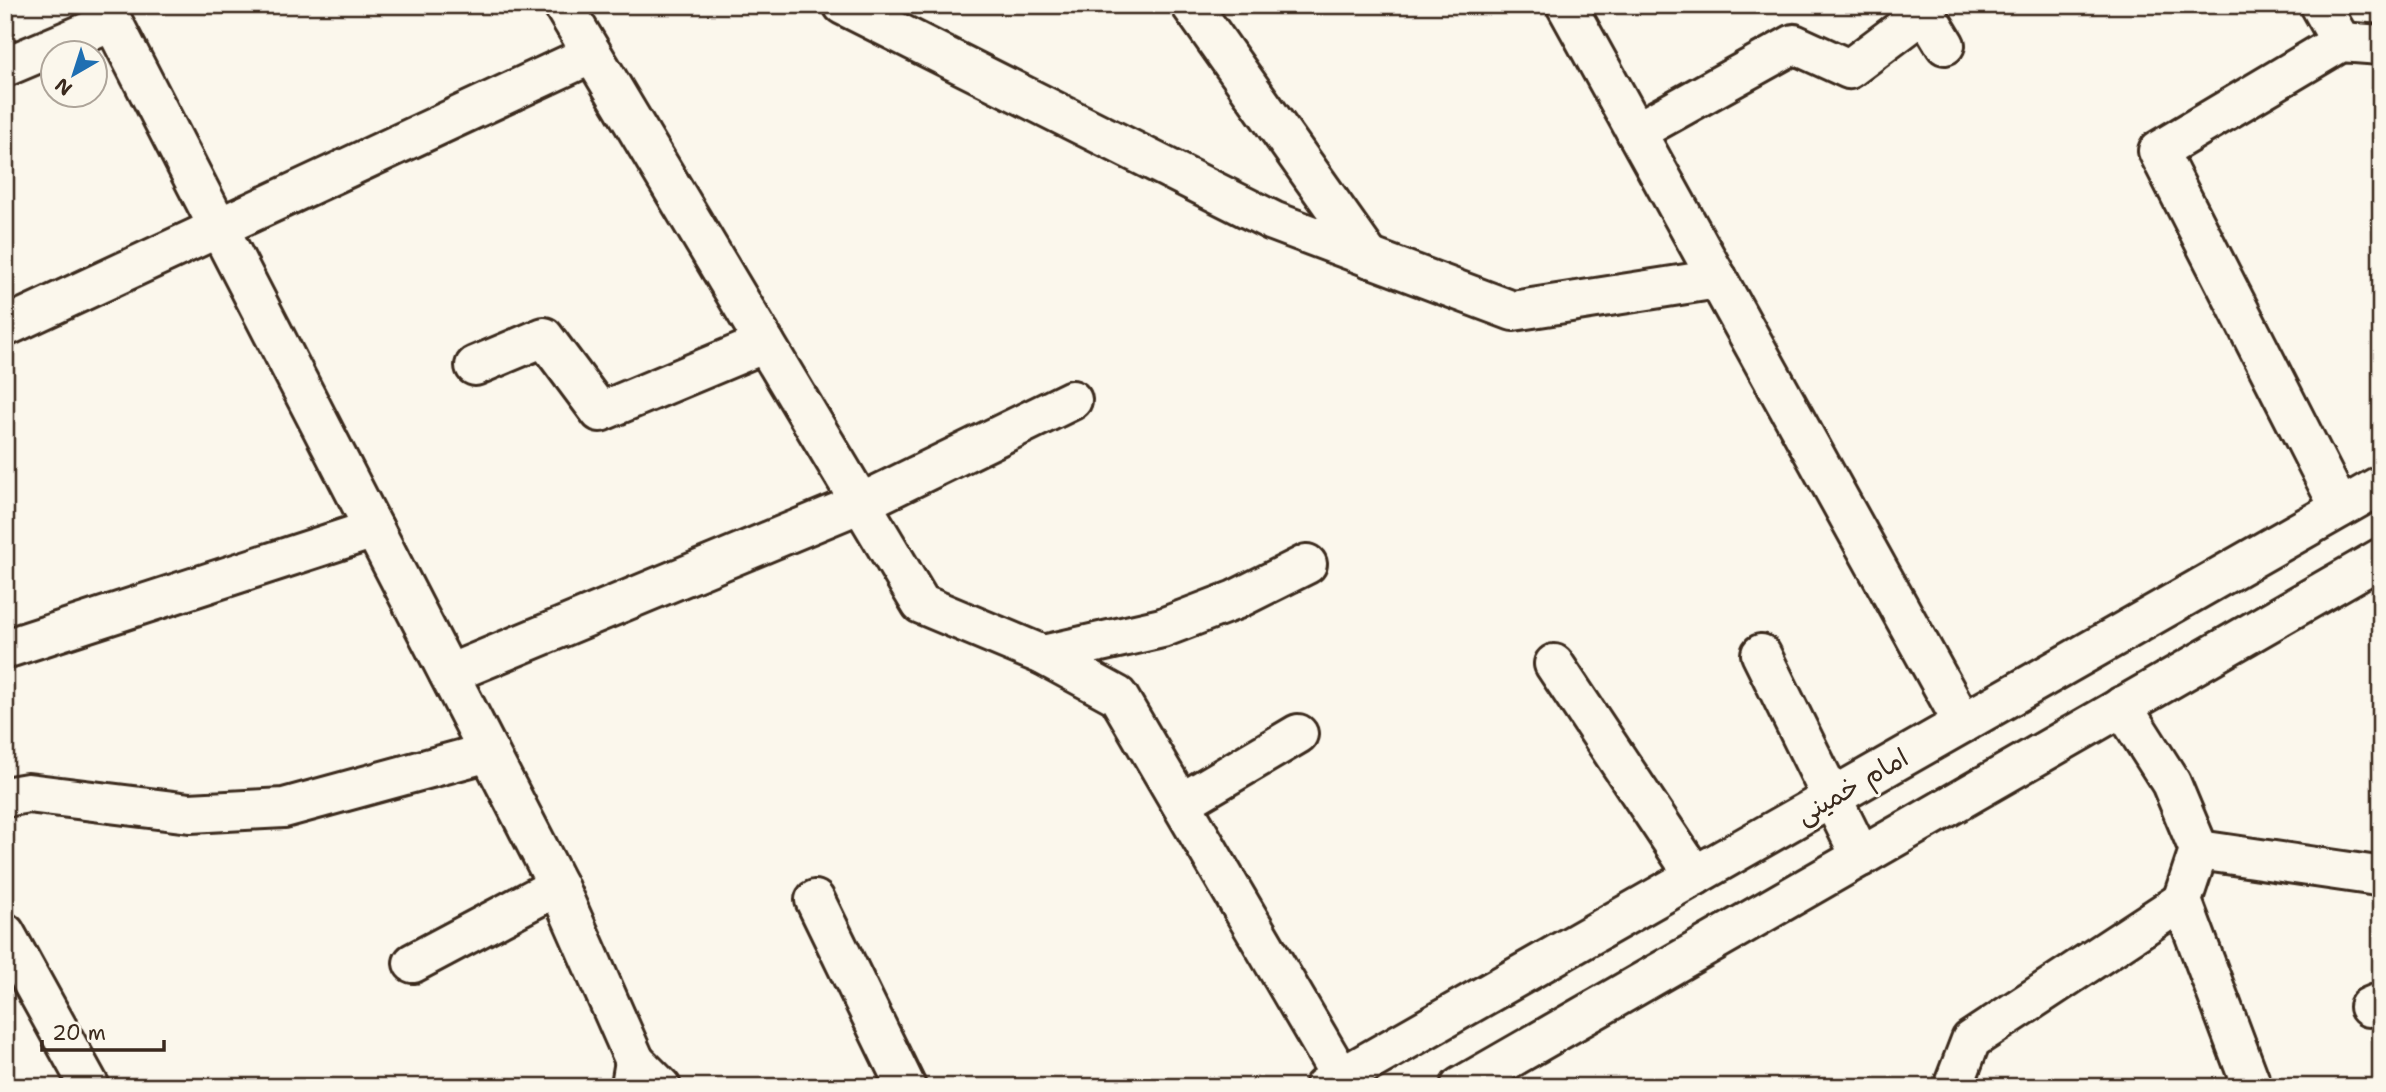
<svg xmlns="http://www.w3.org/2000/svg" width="2386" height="1092" font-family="'Shantell Sans','Playpen Sans Arabic',sans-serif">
	<rect width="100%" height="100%" fill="#fbf7ec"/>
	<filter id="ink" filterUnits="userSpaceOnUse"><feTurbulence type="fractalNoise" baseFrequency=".0143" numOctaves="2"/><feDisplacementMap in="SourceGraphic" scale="14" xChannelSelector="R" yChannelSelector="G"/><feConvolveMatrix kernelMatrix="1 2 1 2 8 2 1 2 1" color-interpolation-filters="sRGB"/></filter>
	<g filter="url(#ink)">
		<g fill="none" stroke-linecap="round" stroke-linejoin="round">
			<defs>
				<g id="minor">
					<path d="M104,5L558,886L635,1061"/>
					<path d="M563,5L921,604L1043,655L1118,696L1341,1077"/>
					<path d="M843,5L1273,221L1513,311L1718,279"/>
					<path d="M1191,5L1370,258"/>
					<path d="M1566,5L1963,723"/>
					<path d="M1921,5L1945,45"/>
					<path d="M2320,5L2341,42"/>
					<path d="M5,67L112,22"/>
					<path d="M1636,132L1794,44L1849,69L1925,12"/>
					<path d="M5,327L592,54"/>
					<path d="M475,366L544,337L600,412L765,343"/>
					<path d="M2340,508L2158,151L2341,42L2381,45"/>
					<path d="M5,649L374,529"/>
					<path d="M1761,654L1832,798"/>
					<path d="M1043,655L1162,628L1235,600L1307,564"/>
					<path d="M1554,664L1695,876"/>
					<path d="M449,674L861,503L1072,400"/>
					<path d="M2122,706L2171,783L2199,850L2182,901L2252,1087"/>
					<path d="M5,797L28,793L190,813L284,808L489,752"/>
					<path d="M1181,803L1298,734"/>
					<path d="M2199,850L2377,876L2381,874"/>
					<path d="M815,900L906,1087"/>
					<path d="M5,933L90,1087"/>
					<path d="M413,963L558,886"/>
					<path d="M2369,1007L2381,1002"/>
					<path d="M631,1085L635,1061L661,1087"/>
					<path d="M1953,1087L1971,1040L2182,901"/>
				</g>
				<g id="major">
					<path d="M1832,798L1861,857"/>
					<path d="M1324,1087L2381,485"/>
					<path d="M1460,1087L2381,558"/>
				</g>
			</defs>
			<use href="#minor" stroke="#3b2a1e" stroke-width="44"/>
			<use href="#major" stroke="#3b2a1e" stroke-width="44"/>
			<use href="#minor" stroke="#fbf7ec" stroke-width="38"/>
			<use href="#major" stroke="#fbf7ec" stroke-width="38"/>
		</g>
	</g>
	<g text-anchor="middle" stroke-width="6" stroke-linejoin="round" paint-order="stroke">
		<g font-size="26" fill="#3b2a1e" stroke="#fbf7ec">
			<text transform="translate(1852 786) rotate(-30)" y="9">امام خمینی</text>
		</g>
	</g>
	<rect width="2386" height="1092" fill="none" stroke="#fbf7ec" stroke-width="28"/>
	<rect x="14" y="14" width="2358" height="1064" fill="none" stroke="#3b2a1e" stroke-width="2.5" filter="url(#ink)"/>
	<g transform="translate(74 74) rotate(219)"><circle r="33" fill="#fbf7ec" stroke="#aea59a" stroke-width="2"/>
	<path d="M0-5L12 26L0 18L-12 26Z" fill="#1f6fb2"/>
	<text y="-10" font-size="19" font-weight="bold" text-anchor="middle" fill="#3b2a1e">N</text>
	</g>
	<path d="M42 1040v10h122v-10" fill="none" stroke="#3b2a1e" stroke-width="3.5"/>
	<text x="52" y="1040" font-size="21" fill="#3b2a1e" stroke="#fbf7ec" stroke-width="5" paint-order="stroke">20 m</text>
</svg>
